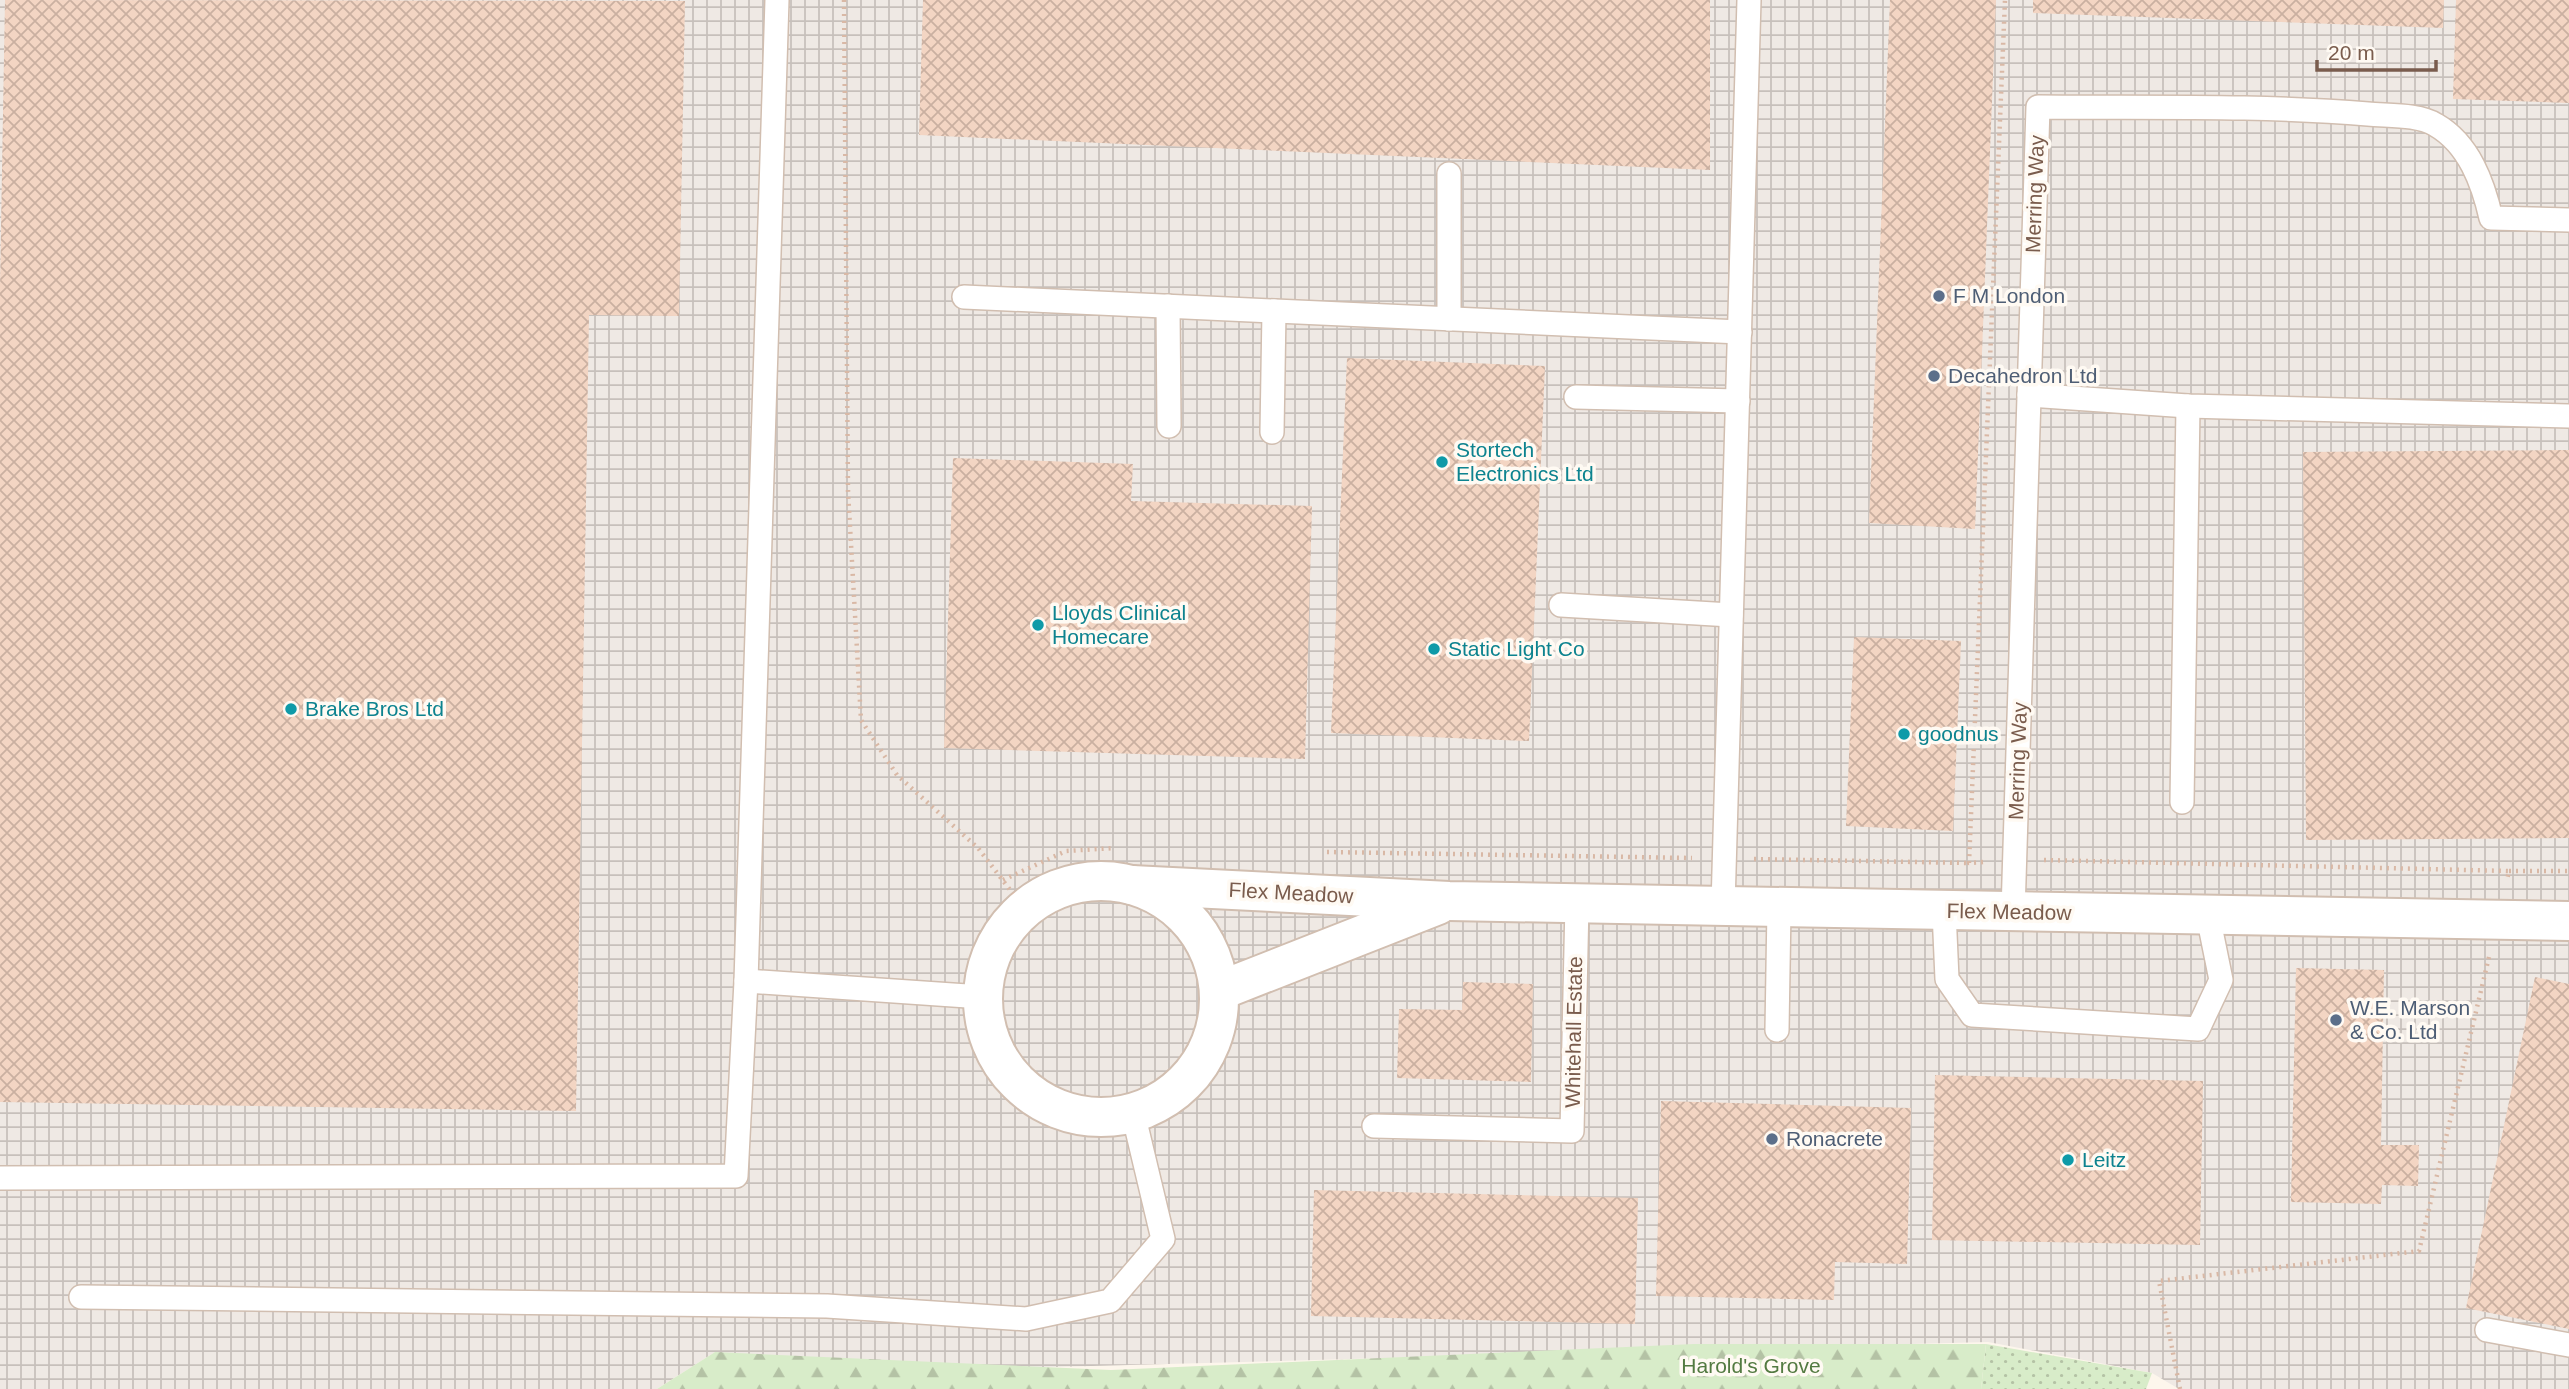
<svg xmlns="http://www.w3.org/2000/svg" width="2569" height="1389" font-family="Arial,sans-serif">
	<defs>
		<pattern id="industrial-grid" width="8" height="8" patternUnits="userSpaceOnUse" patternTransform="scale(1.75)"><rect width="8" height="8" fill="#efe9e4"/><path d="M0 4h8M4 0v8" fill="none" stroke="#c7c0bb"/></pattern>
		<pattern id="grass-dots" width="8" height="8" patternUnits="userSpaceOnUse" patternTransform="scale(1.75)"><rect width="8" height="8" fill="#d8ecc9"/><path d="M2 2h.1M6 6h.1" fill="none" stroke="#b4c2a5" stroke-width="1.8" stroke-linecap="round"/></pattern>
		<pattern id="forest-firs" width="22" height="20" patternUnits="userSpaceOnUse" patternTransform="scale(1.75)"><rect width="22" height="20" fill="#d8ecc9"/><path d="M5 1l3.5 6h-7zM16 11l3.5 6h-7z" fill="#b4c2a5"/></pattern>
		<pattern id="building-cross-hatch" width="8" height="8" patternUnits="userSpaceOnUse" patternTransform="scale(1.75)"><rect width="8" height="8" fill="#f3d5c3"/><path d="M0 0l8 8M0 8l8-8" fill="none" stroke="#cab0a1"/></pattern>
	</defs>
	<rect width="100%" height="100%" fill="#fdf6ec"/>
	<path fill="url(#industrial-grid)" d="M0,0H2569V1389H2179L2152,1373L1988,1342L978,1369L898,1389L715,1352L657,1389H0Z"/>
	<path fill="url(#grass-dots)" d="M1986,1344L2152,1373L2146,1389H1981Z"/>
	<path fill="url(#forest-firs)" d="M1694,1344H1986L1981,1389H657L715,1352L1111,1370Z"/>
	<g fill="url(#building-cross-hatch)">
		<path d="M5,0L685,1L679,316L589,315L576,1111L0,1102V286Z"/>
		<path d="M923,0H1710V170L919,135Z"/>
		<path d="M1890,0H1996L1975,529L1869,523Z"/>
		<path d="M2033,0H2444L2443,28L2033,13Z"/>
		<path d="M2456,0H2569V103L2453,99Z"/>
		<path d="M1347,358L1545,366L1529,741L1331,733Z"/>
		<path d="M2569,450V838L2306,840L2303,452Z"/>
		<path d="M953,458L1133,464L1131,501L1312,506L1305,759L944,748Z"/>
		<path d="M1854,637L1961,641L1953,831L1846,826Z"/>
		<path d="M2296,968L2384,970L2381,1145H2419L2418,1186L2382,1185L2381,1204L2291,1202Z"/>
		<path d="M2535,977L2569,984V1329L2466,1308Z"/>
		<path d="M1463,982L1533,984L1531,1082L1397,1078L1399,1009L1462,1010Z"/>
		<path d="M1935,1075L2203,1081L2200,1245L1932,1240Z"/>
		<path d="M1661,1101L1911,1108L1907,1264L1835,1262L1834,1300L1656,1296Z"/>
		<path d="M1314,1190L1638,1198L1635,1324L1311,1316Z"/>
	</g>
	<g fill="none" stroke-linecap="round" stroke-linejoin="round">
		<defs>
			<g id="service">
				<path d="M1449,174V319"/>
				<path d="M964,297L1740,332"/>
				<path d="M1168,306L1169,426"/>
				<path d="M2029,395L2188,406L2569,416"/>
				<path d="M1576,397L1738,401"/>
				<path d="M1272,432L1274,311"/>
				<path d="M1561,605L1731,615"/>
				<path d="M2182,802L2188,406"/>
				<path d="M1723,906L1749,0"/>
				<path d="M1944,911L1947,979L1972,1015L2198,1029L2221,980L2208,916"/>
				<path d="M2013,912L2038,107C2148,108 2258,105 2368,114C2388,116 2418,114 2436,125C2469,144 2483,183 2491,218L2569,220"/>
				<path d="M746,981L982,997"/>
				<path d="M1777,1030L1779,908"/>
				<path d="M1374,1126L1572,1131L1577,903"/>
				<path d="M0,1178L736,1176L746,981L777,0"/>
				<path d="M81,1297L827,1306L1026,1319L1110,1301L1163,1239L1133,1113"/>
				<path d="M2487,1330L2569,1345"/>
			</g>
			<g id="minor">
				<circle cx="1101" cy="999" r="118"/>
				<path d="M1132,885L1449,901L2569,921"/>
				<path d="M1219,991L1438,905"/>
			</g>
		</defs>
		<use href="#service" stroke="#d1beb0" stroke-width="26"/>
		<use href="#minor" stroke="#d1beb0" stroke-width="42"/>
		<g stroke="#d9b8a5" stroke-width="4.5" stroke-dasharray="2 5" stroke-linecap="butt">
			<path d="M844,0L848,491L861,720L897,775L978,848L1024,908"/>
			<path d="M1327,852L1692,858"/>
			<path d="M1754,859L1969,863"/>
			<path d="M2044,860L2509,871L2507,880"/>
			<path d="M1983,862L1969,863L2005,0"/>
			<path d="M2509,871H2569"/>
			<path d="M1003,880L1066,851L1115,848"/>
			<path d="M2180,1389L2159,1281L2419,1251L2489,957"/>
		</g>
		<use href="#service" stroke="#fff" stroke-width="23"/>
		<use href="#minor" stroke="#fff" stroke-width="38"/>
	</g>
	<g fill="#5c6f8a" stroke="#fffaf3" stroke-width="2.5">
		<circle cx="1939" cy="296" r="7"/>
		<circle cx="1934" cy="376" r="7"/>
		<circle cx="2336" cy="1020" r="7"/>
		<circle cx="1772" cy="1139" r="7"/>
	</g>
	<g fill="#0f9aa8" stroke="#fffaf3" stroke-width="2.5">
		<circle cx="1442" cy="462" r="7"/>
		<circle cx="1038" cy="625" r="7"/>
		<circle cx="1434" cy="649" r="7"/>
		<circle cx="291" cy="709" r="7"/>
		<circle cx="1904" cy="734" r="7"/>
		<circle cx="2068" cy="1160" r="7"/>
	</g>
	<g text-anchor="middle" stroke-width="7" stroke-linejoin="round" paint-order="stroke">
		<g font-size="21" fill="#7a5c4d" stroke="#fffaf3">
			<text transform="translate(2035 194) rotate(-88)" y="7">Merring Way</text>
			<text transform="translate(2018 761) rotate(-88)" y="7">Merring Way</text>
			<text transform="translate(1291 893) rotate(3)" y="7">Flex Meadow</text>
			<text transform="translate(2009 912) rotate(1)" y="7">Flex Meadow</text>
			<text transform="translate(1574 1032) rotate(-89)" y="7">Whitehall Estate</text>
		</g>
		<g font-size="21" fill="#4e5e75" stroke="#fffaf3" text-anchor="start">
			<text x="1953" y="303">F M London</text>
			<text x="1948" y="383">Decahedron Ltd</text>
			<text x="2350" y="1015">W.E. Marson<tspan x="2350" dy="24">&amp; Co. Ltd</tspan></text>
			<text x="1786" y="1146">Ronacrete</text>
		</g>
		<g font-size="21" fill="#0d838f" stroke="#fffaf3" text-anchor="start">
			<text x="1456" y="457">Stortech<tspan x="1456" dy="24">Electronics Ltd</tspan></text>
			<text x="1052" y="620">Lloyds Clinical<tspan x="1052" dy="24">Homecare</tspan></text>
			<text x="1448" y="656">Static Light Co</text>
			<text x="305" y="716">Brake Bros Ltd</text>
			<text x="1918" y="741">goodnus</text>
			<text x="2082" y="1167">Leitz</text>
		</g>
		<g font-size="21" fill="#537a41" stroke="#fffaf3">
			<text x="1751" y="1373">Harold's Grove</text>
		</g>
	</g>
	<path d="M2317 60v10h119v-10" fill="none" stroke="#7a5c4d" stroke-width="3.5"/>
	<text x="2328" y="60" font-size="21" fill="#7a5c4d" stroke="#fffaf3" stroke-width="5" paint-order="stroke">20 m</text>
</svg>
